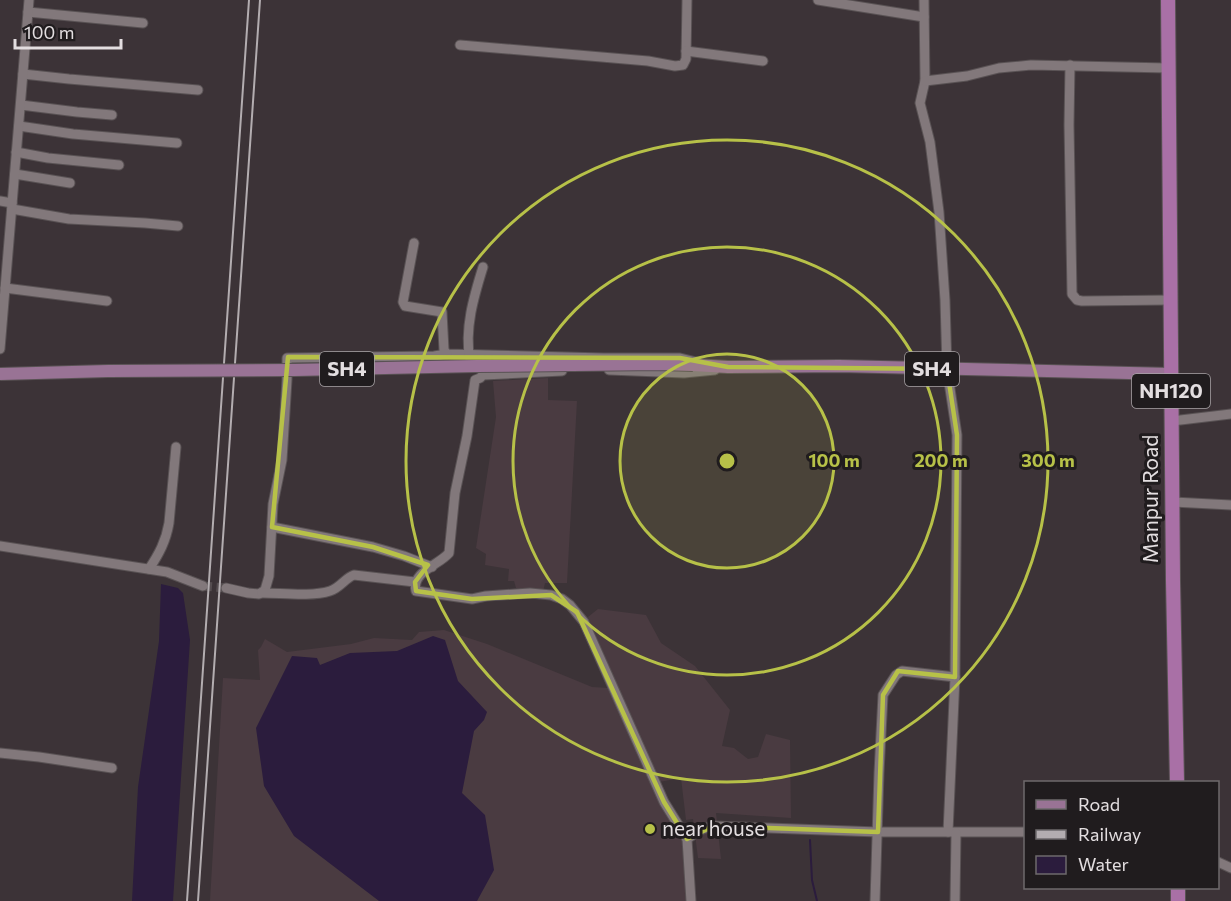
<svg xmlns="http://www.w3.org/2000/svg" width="1231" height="901" font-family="Commissioner,sans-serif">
	<rect width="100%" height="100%" fill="#3c3337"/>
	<g fill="#4a3b41">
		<path d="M548,378V400L577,401L567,583H545L543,592L516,588L514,581H508L509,569L485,565L486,554L476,548L496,417L493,381Z"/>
		<path d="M598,609L646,615L661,643L695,666L730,710L722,746L734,748L748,759L758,757L766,734L790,740L791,818L716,813L721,859L698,858L693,819L686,820L681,778L659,782L588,617Z"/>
		<path d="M444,630L487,644L592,687L609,688L682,841L684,854L686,901H210L223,678L260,680L258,650L261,647L265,639L287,652L351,644L374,638L412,640L419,632Z"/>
	</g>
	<g fill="#2b1c3d">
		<path d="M161,584L178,588L183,593L190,640L173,901H132L138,787L159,641Z"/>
		<path d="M433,636L445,640L458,681L487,712L484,720L474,731L462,793L485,815L494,870L477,901H379L294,836L264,786L256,728L292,656L317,658L320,665L350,653L397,651Z"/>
	</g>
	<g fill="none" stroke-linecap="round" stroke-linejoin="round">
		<path stroke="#2b1c3d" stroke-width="2" d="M810,840L812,880L817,901"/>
		<path stroke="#554d50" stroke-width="9" stroke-dasharray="9 4.5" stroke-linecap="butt" d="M203,586L226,588"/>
		<defs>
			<g id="minor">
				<path d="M818,0L924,17"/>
				<path d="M924,0L925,81L920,103L930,142L939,212L945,300L947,369L957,435L955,677L948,832"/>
				<path d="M28,12L143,23"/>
				<path d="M460,45L648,61L675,66L683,65L686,59L687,0"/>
				<path d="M686,51L763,61"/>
				<path d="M1070,65L1069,125L1072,294L1077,300L1082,301L1171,300"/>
				<path d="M23,74L69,79L198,90"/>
				<path d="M925,81L967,76L999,68L1031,65L1168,68"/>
				<path d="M21,105L77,112L112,115"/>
				<path d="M19,126L73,134L177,143"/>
				<path d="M16,152L48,158L119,165"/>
				<path d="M15,174L70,183"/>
				<path d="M0,201L12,203"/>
				<path d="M12,209L69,219L145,223L178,226"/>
				<path d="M414,243L403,302L405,306L442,312L444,350L447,354L604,358H680L696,362"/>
				<path d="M5,288L107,301"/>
				<path d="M0,349L29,0"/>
				<path d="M470,360C464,329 474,296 483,267"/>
				<path d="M609,370L684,373L715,370"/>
				<path d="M562,371L483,375L480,378L475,380L467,436L455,493L449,553C439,565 411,572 416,591L472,599L486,596L530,593L551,595L562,599L570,605L584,622L664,802L687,839"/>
				<path d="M1172,421L1231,414"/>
				<path d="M1173,502L1231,505"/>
				<path d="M272,527L373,547L404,556L432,567"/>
				<path d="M0,546L167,572L203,586"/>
				<path d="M149,569C159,554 166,541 169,523L176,447"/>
				<path d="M226,588L248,593L259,594L265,590L269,576L273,504L282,460L287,380V358L434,356L447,354"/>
				<path d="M262,593C282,593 311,597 330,591C340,588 345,578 354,575L415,582"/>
				<path d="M0,753L39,757L112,768"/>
				<path d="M1218,862L1231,868"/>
				<path d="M691,901L687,839C699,831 699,829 713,826L878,832H1026"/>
				<path d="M875,901L879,773L883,695L896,675L902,671L955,677"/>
				<path d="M955,901L956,833"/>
			</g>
			<path id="major" d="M693,365L728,367L839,366L1171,374"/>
			<g id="highway">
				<path d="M1168,0L1173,581L1177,782"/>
				<path d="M1178,888V901"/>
			</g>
		</defs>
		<use href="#minor" stroke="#595254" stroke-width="11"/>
		<use href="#major" stroke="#595254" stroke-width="14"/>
		<use href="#highway" stroke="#595254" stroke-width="16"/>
		<use href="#minor" stroke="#82787b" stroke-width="9"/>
		<use href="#major" stroke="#997395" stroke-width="12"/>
		<use href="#highway" stroke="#a970a6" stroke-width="14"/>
		<g stroke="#b3adb0" stroke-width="2">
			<path d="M187,901L249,0"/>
			<path d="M198,901L260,0"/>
		</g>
		<defs>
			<path id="major-bridge" d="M0,374L108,371L295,370L476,366L659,364L693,365"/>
		</defs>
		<use href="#major-bridge" stroke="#595254" stroke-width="14" stroke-linecap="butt"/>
		<use href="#major-bridge" stroke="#997395" stroke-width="12"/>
	</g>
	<path fill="none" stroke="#b7c148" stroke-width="4.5" stroke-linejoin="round" d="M288,357L680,358L728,367L947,369L957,435L955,677L898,671L883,695L878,832L713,826L687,839L664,802L577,612L551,595L472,599L416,591L415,582L428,565L373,547L272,527Z"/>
	<circle cx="727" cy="461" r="107" fill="#b7c148" fill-opacity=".12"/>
	<g fill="none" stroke="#b7c148" stroke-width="3">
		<circle cx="727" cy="461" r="107"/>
		<circle cx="727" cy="461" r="214"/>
		<circle cx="727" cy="461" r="321"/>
	</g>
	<circle fill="#b7c148" stroke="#201c1e" stroke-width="2" cx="650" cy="829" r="6"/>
	<g text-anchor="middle" stroke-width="6" stroke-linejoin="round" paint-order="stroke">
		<g fill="#201c1e" stroke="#a8a4a6" stroke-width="1.5">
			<rect x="320" y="352" width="54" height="34" rx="4.5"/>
			<rect x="905" y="352" width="54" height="34" rx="4.5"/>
			<rect x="1132" y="374" width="78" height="34" rx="4.5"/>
		</g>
		<g font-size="20" font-weight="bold" fill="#e3dee0">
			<text x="347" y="376">SH4</text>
			<text x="932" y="376">SH4</text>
			<text x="1171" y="398">NH120</text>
		</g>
		<g font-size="21" fill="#e3dee0" stroke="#201c1e">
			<text transform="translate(1151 499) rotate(-90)" y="7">Manpur Road</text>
		</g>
		<g font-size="21" fill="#e3dee0" stroke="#201c1e" text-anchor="start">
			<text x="662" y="836">near house</text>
		</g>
	</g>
	<circle cx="727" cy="461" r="9" fill="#b7c148" stroke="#201c1e" stroke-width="3"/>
	<g font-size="18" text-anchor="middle" font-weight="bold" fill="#b7c148" stroke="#201c1e" stroke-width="6" stroke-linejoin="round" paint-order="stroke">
		<text x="834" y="467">100 m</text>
		<text x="941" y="467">200 m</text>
		<text x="1048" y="467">300 m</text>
	</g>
	<rect x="1024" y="781" width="195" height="108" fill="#201c1e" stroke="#6e6a6c" stroke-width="1.5"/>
	<rect x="1036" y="800" width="30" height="9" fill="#997395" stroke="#6e6a6c" stroke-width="1.5"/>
	<text x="1078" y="811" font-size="18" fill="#e3dee0">Road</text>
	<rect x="1036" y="830" width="30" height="9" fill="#b3adb0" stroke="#6e6a6c" stroke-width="1.5"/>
	<text x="1078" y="841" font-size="18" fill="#e3dee0">Railway</text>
	<rect x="1036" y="856" width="30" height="18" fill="#2b1c3d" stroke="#6e6a6c" stroke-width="1.5"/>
	<text x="1078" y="871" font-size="18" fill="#e3dee0">Water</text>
	<path d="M15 39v9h106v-9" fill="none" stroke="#e3dee0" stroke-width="3"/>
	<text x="24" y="39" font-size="18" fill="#e3dee0" stroke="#201c1e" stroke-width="4.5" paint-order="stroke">100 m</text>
</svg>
